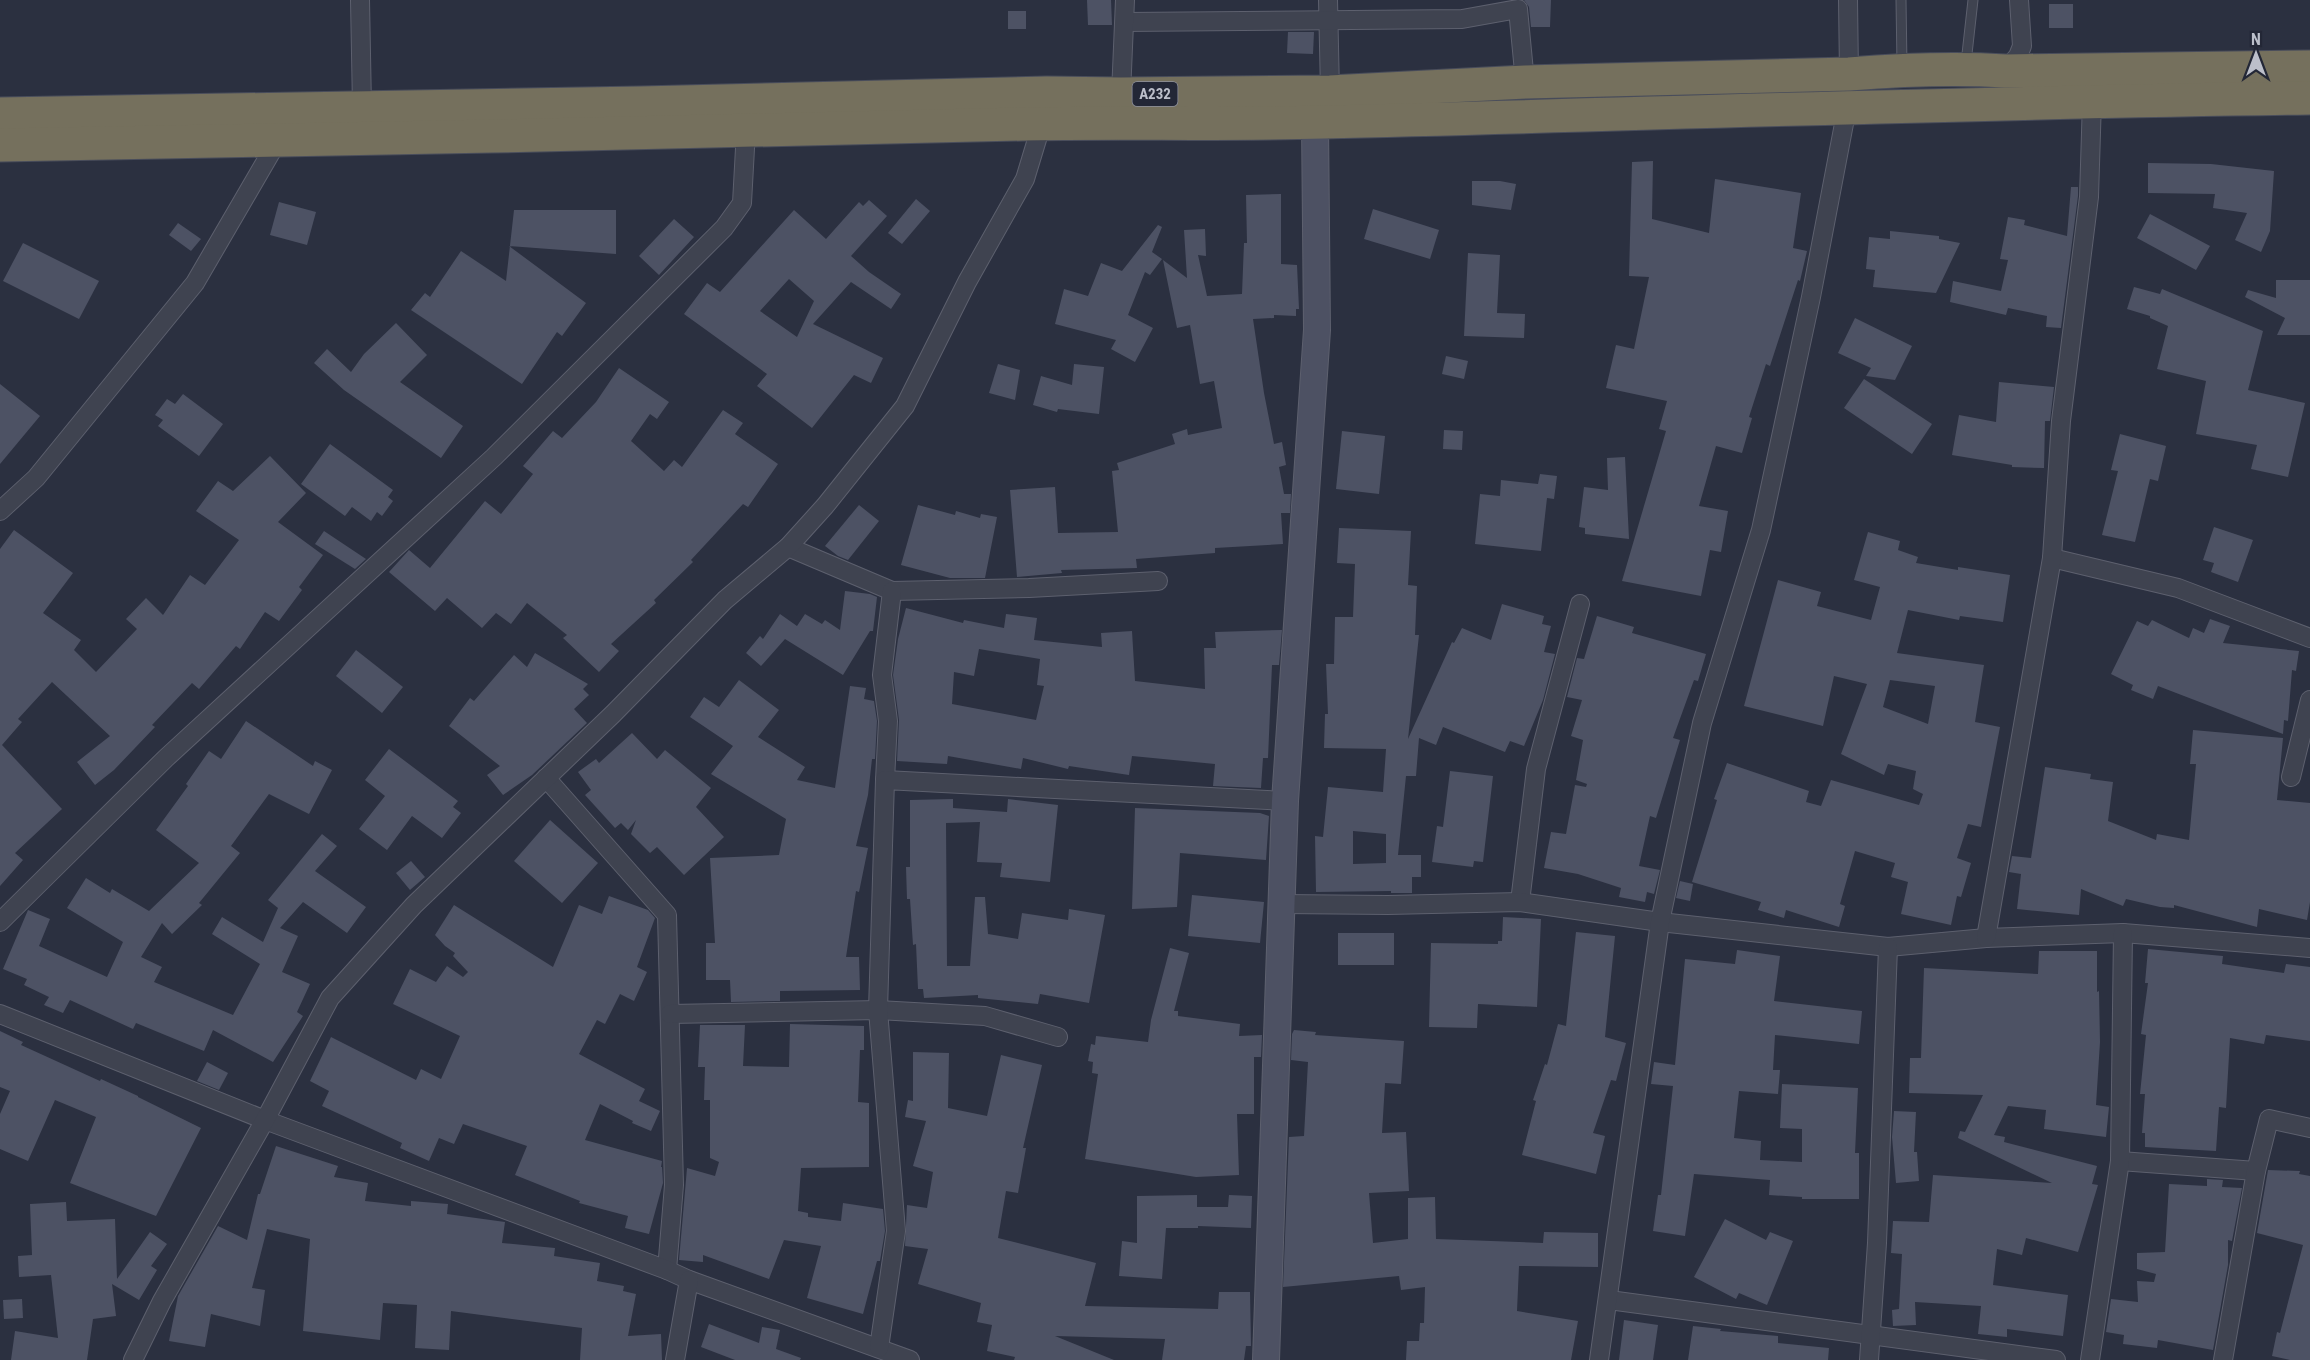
<svg xmlns="http://www.w3.org/2000/svg" width="2310" height="1360" font-family="'Roboto Condensed',sans-serif">
	<rect width="100%" height="100%" fill="#2b3040"/>
	<g fill="#4d5264" fill-rule="evenodd">
		<path d="M1087,0H1111L1112,25H1088Z"/>
		<path d="M1524,0H1551L1550,27H1531L1529,7Z"/>
		<rect x="2049" y="4" width="24" height="24"/>
		<rect x="1008" y="11" width="18" height="18"/>
		<path d="M1288,32H1314L1313,54L1287,53Z"/>
		<path d="M1653,161L1652,219L1709,233L1715,179L1801,193L1793,248L1807,251L1800,281L1798,280L1770,366L1766,364L1749,417L1752,418L1742,453L1716,446L1699,506L1728,511L1721,552L1710,550L1701,596L1622,581L1666,431L1659,429L1667,401L1606,388L1616,345L1634,349L1649,277L1629,276L1632,162Z"/>
		<path d="M2148,163L2211,164L2274,171L2270,231L2261,252L2235,240L2247,213L2213,208L2215,194L2148,193Z"/>
		<path d="M1472,181H1500L1516,184L1511,210L1472,205Z"/>
		<path d="M2071,187H2078V196L2061,328L2046,327L2047,316L2008,308L2006,315L1950,302L1953,281L2001,291L2008,260L2000,259L2008,217L2025,220L2024,225L2067,236Z"/>
		<path d="M1281,194V264L1297,265L1299,309H1296V316L1274,315V318L1253,319L1264,393L1274,444L1282,442L1286,465L1279,467L1284,494H1291L1290,513H1281L1283,544L1215,548V553L1136,559L1137,568L1061,570L1062,573L1017,577L1010,490L1055,487L1058,533L1118,532L1112,471L1119,470L1117,463L1175,444L1172,434L1187,429L1188,435L1222,428L1214,381L1200,384L1190,325L1177,328L1163,260L1187,278L1184,230L1205,229L1206,256L1198,255L1207,296L1242,294L1244,243H1247L1246,195Z"/>
		<path d="M916,199L930,211L902,244L888,233Z"/>
		<path d="M869,200L887,216L851,256L869,272L901,294L891,309L851,282L813,324L883,358L871,383L854,375L812,428L757,386L767,374L684,314L707,283L720,292L794,210L826,239L859,202L863,206ZM789,279L814,301L797,337L760,311Z"/>
		<path d="M279,202L316,212L307,245L270,235Z"/>
		<path d="M1373,209L1439,230L1430,259L1364,239Z"/>
		<path d="M514,210H616V254L509,246L586,303L562,336L557,332L522,384L411,310L425,293L430,297L461,251L506,281Z"/>
		<path d="M2150,214L2210,246L2196,270L2137,238Z"/>
		<path d="M674,219L694,237L659,275L639,256Z"/>
		<path d="M178,223L201,239L191,251L169,235Z"/>
		<path d="M1158,225L1162,227L1152,252L1162,259L1150,275L1145,272L1128,315L1153,328L1135,362L1111,349L1116,340L1055,324L1064,289L1088,296L1101,263L1122,271Z"/>
		<path d="M1890,231L1939,236V239L1960,243L1936,293L1873,287L1875,270L1866,269L1869,237L1890,239Z"/>
		<path d="M23,243L99,281L79,319L3,281Z"/>
		<path d="M1468,253L1500,255L1497,313L1525,314L1524,338L1464,336Z"/>
		<path d="M2276,280H2310V335H2277L2285,318L2245,297L2248,290L2276,298Z"/>
		<path d="M2134,287L2160,294L2162,289L2263,331L2248,390L2305,403L2288,477L2251,469L2257,445L2196,434L2206,381L2157,369L2168,326L2150,318V316L2127,309Z"/>
		<path d="M1855,318L1912,346L1895,380L1866,376L1871,368L1838,353Z"/>
		<path d="M396,323L427,355L400,382L463,426L441,458L344,390L314,363L327,349L351,372L364,354Z"/>
		<path d="M1446,356L1468,361L1464,379L1442,374Z"/>
		<path d="M998,364L1020,370L1015,400L989,393Z"/>
		<path d="M1074,364L1104,367L1099,414L1058,409L1057,412L1033,405L1041,376L1072,385Z"/>
		<path d="M619,368L669,402L657,419L650,414L631,441L664,471L674,460L682,467L723,410L743,423L735,434L778,464L748,507L743,504L691,560L693,562L654,600L656,603L611,644L619,651L599,672L563,638L567,635L527,603L511,624L496,613L482,628L447,598L435,611L389,572L409,550L430,568L485,501L501,514L533,474L523,466L553,431L562,438L596,402Z"/>
		<path d="M1864,379L1932,424L1912,454L1844,408Z"/>
		<path d="M1999,382L2054,387L2050,421H2045L2044,468L2012,467V465L1952,455L1959,415L1996,422Z"/>
		<path d="M0,384L40,416L0,464Z"/>
		<path d="M183,394L223,424L199,456L158,426L163,420L155,415L167,399L175,404Z"/>
		<path d="M1444,430L1463,431L1462,450L1443,449Z"/>
		<path d="M1342,431L1385,436L1379,494L1336,489Z"/>
		<path d="M2120,434L2166,446L2158,481L2150,479L2135,542L2102,535L2118,471L2111,470Z"/>
		<path d="M330,444L393,490L388,497L393,501L382,516L377,512L371,521L352,507L345,516L301,484Z"/>
		<path d="M270,456L306,493L278,522L323,555L299,587L302,590L279,621L265,612L240,649L236,646L199,689L192,683L152,725L155,727L114,770L95,785L77,762L110,736L52,682L18,719L22,722L2,745L62,809L15,853L23,860L0,886V549L14,530L73,573L43,613L81,640L74,650L96,672L137,629L126,619L146,598L163,615L190,575L205,585L239,540L196,511L218,481L233,491Z"/>
		<path d="M1625,457L1629,539L1585,534V528L1579,527L1584,487L1608,490L1607,458Z"/>
		<path d="M1540,474L1557,476L1554,499L1547,498L1541,551L1475,544L1480,494L1500,496L1501,480L1538,484Z"/>
		<path d="M859,505L879,521L848,560L838,556L825,546Z"/>
		<path d="M918,505L955,515L956,511L980,518L981,514L997,517L985,578H950L901,565Z"/>
		<path d="M2214,527L2253,540L2238,582L2211,572L2214,563L2203,560Z"/>
		<path d="M1339,528L1411,531L1408,585L1417,586L1415,635H1419L1408,739L1452,642L1454,643L1462,628L1491,640L1502,604L1544,616L1542,624L1551,626L1544,652L1555,654L1543,700L1524,746L1510,741L1505,752L1443,727L1436,745L1419,738L1416,776H1406L1398,855H1421V877H1412V893H1391V891L1316,892L1315,836L1323,837L1328,787L1383,792L1386,749L1324,748L1325,714H1328L1326,664H1334L1335,617H1353L1355,564L1337,563ZM1353,831L1386,834V863L1353,864Z"/>
		<path d="M324,531L366,559L355,569L315,544Z"/>
		<path d="M1868,532L1900,541L1898,550L1918,557L1916,563L1958,570V567L2010,575L2003,622L1960,616L1959,620L1908,610L1897,653L1984,665L1975,722L2000,727L1981,827L1968,824L1957,858L1971,863L1961,897L1957,896L1951,925L1901,914L1908,882L1891,877L1895,863L1855,851L1840,904L1845,906L1839,927L1786,910L1784,918L1758,910L1761,902L1692,882L1717,800L1714,799L1727,763L1809,791L1806,802L1821,806L1831,780L1919,805L1923,794L1913,789L1916,771L1888,764L1884,775L1841,754L1867,684L1834,676L1823,726L1744,706L1778,580L1821,592L1817,606L1871,620L1880,587L1854,580ZM1890,680L1935,686L1928,724L1883,707Z"/>
		<path d="M845,591L870,594L877,597L873,631H870L843,675L785,639L761,666L746,653L760,636L763,639L780,614L797,626L805,614L822,624L825,620L840,630Z"/>
		<path d="M906,608L963,623L964,620L1004,628L1006,614L1037,618L1034,640L1102,647L1101,633L1132,631L1135,681L1205,689L1204,648H1216L1215,632L1282,630L1279,665H1272L1268,758H1263L1261,788L1213,786L1215,764L1132,756L1129,775L1069,766L1068,769L1023,758L1021,769L948,756L947,764L897,761L899,720L893,675L898,639ZM979,649L1040,659L1037,685L1044,686L1036,720L952,704L954,672L974,676Z"/>
		<path d="M1597,616L1634,627L1632,633L1706,654L1698,681L1694,680L1673,738L1680,740L1656,818L1650,816L1639,866L1660,870L1654,894L1647,892L1645,902L1619,897L1621,888L1578,874L1544,868L1551,832L1566,834L1575,785L1586,787L1587,784L1576,780L1583,740L1571,736L1582,700L1567,697L1577,658L1584,659Z"/>
		<path d="M2210,619L2230,626L2223,643L2299,651L2296,671L2292,670L2288,721L2284,720L2283,734L2158,686L2153,699L2131,690L2133,685L2111,674L2137,621L2148,626L2152,620L2189,638L2193,628L2204,633Z"/>
		<path d="M356,650L403,687L382,713L336,676Z"/>
		<path d="M535,653L588,684L583,689L589,695L574,709L587,723L532,775L503,795L487,775L500,766L449,726L470,698L474,701L514,655L527,667Z"/>
		<path d="M739,680L779,710L758,737L805,767L797,780L835,788L850,686L866,688L864,699L874,701L877,721L875,759H872L868,795L856,846L868,848L859,892L856,891L846,957H859L860,990L780,991V1001L731,1002L730,980H706V943H715L710,858L779,855L786,819L711,774L733,746L690,717L704,697L719,707Z"/>
		<path d="M246,721L313,766L315,761L332,770L309,814L269,794L231,846L240,853L199,903L202,905L172,934L162,923L141,957L162,967L154,982L233,1015L260,964L212,934L222,917L263,942L278,908L268,900L322,834L337,846L315,871L366,907L347,933L303,902L280,928L298,936L282,972L310,984L297,1012L303,1016L273,1062L213,1030L204,1051L136,1023L133,1029L70,1000L63,1013L44,1005L49,997L24,985L27,979L3,969L28,910L50,919L39,946L107,977L123,942L67,908L86,878L110,893L112,889L149,911L199,863L156,830L188,786L186,784L209,751L221,759Z"/>
		<path d="M2193,730L2283,738L2277,800L2310,803V902L2307,920L2259,909L2257,927L2174,905V908L2160,907L2126,899L2123,906L2081,889L2079,915L2017,909L2021,874L2009,872L2012,856L2031,858L2045,767L2091,774L2090,779L2113,782L2108,821L2156,840L2157,834L2189,840L2196,764H2190Z"/>
		<path d="M632,733L657,759L665,750L711,788L696,807L724,837L684,875L657,847L650,853L631,834L636,820L628,830L621,823L615,828L585,795L591,790L578,772L596,759L599,763Z"/>
		<path d="M389,749L458,801L453,807L461,813L442,838L412,816L387,850L359,829L385,796L365,780Z"/>
		<path d="M1450,771L1493,776L1483,862L1474,861L1473,867L1432,862L1437,826L1443,827Z"/>
		<path d="M953,799V808L1007,812L1008,799L1058,805L1050,882L1000,877L1002,863L977,862L980,822L946,823L947,966H970L975,897H985L988,934L1018,939L1022,913L1068,920L1069,909L1105,915L1089,1003L1040,994L1038,1004L978,998V995L924,998L923,989H918L916,944L913,945L910,899H907L906,867H910V800Z"/>
		<path d="M1135,808L1260,813L1269,816L1266,860L1180,853L1177,907L1132,909Z"/>
		<path d="M550,820L598,863L562,903L514,861Z"/>
		<path d="M411,861L425,877L410,890L396,873Z"/>
		<path d="M1680,881L1693,884L1690,901L1676,898Z"/>
		<path d="M1192,895L1264,902L1260,943L1188,936Z"/>
		<path d="M609,896L648,910L655,918L637,967L647,972L634,1001L620,994L605,1024L597,1020L579,1054L645,1089L639,1101L660,1111L651,1131L632,1123L633,1121L600,1104L585,1140L662,1161L661,1167H662L663,1183L649,1234L625,1228L628,1216L579,1203L580,1201L515,1175L527,1146L463,1124L454,1144L439,1138L429,1161L400,1148L402,1143L322,1106L329,1091L310,1081L331,1037L416,1080L421,1069L441,1079L460,1036L393,1004L410,969L436,982L447,966L463,977L468,972L453,956L455,953L445,946L435,935L454,905L553,967L579,905L602,914Z"/>
		<path d="M1503,917L1541,919L1537,1007L1478,1004L1477,1028L1429,1027L1431,943L1498,944V941H1502Z"/>
		<path d="M1576,932L1615,936L1605,1037L1626,1043L1616,1081L1611,1080L1593,1133L1605,1136L1596,1174L1522,1155L1536,1101L1533,1100L1545,1064L1547,1065L1558,1024L1566,1026Z"/>
		<rect x="1338" y="933" width="56" height="32"/>
		<path d="M1170,948L1189,953L1174,1011H1178V1016L1240,1024L1239,1036L1262,1035L1261,1057H1254V1114H1237L1239,1175L1196,1177L1085,1159L1098,1074L1092,1073L1093,1062L1088,1061L1091,1044L1095,1045L1096,1036L1148,1042L1151,1020Z"/>
		<path d="M2148,949L2223,956L2222,964L2284,973L2286,964L2310,967V1041L2266,1035L2264,1044L2230,1038L2226,1108L2219,1107L2216,1151L2145,1147V1133H2142L2145,1094H2140L2146,1035L2141,1034L2148,983H2145Z"/>
		<path d="M1737,950L1780,956L1774,1001L1862,1011L1859,1044L1775,1035L1773,1070H1780L1778,1094L1739,1091L1734,1138L1761,1141L1760,1160L1802,1162V1129L1780,1128L1782,1084L1858,1088L1855,1153H1859V1199H1802V1197L1769,1195L1770,1180L1694,1174L1685,1236L1653,1231L1658,1195H1661L1673,1086L1651,1084L1654,1062L1675,1065L1685,959L1735,964Z"/>
		<path d="M2039,951H2097V992L2099,991L2100,1042L2096,1105L2109,1107L2106,1137L2044,1129L2046,1110L2008,1106L1994,1135L2005,1137L2004,1142L2097,1166L2092,1184L2098,1185L2078,1252L2026,1238L2022,1255L1997,1249L1993,1285L2068,1295L2063,1336L2007,1329V1337L1978,1334L1981,1306L1915,1302L1916,1325L1893,1326L1892,1310L1899,1309L1902,1254L1891,1253L1893,1221L1929,1222L1933,1175L2052,1183L1958,1138L1960,1131L1965,1132L1983,1095L1909,1093L1910,1058H1921L1924,968L2038,974Z"/>
		<path d="M790,1024L864,1026V1050H860L858,1102L869,1103V1167L801,1168L798,1211L808,1213V1217L841,1221L843,1203L883,1209L885,1231L880,1261H877L863,1314L807,1298L821,1246L784,1240L769,1279L703,1255V1262L679,1260L687,1168L715,1176L719,1162L710,1158V1100H704L705,1067H698L700,1025H745L743,1066L789,1067Z"/>
		<path d="M1294,1030L1316,1032L1315,1035L1404,1041L1401,1084L1385,1083L1382,1133L1406,1132L1409,1191L1369,1193L1373,1243L1408,1239V1198L1435,1197L1436,1239L1543,1243L1544,1232L1598,1233V1267L1519,1266L1517,1311L1578,1321L1571,1360H1406L1407,1341H1419L1420,1323H1424L1425,1287L1401,1290L1399,1276L1283,1287L1289,1137L1304,1136L1308,1062L1291,1060L1292,1034Z"/>
		<path d="M0,1031L23,1042L21,1045L100,1081L101,1079L138,1096V1097L201,1128L156,1216L70,1183L96,1117L55,1100L28,1161L0,1149V1114L10,1091L0,1087Z"/>
		<path d="M913,1052L949,1053L948,1108L987,1116L1001,1055L1042,1065L1023,1148H1026L1018,1193L1006,1191L998,1238L1096,1263L1085,1306L1218,1309L1219,1292H1250L1251,1346H1246L1244,1360H1162L1165,1339L1055,1336L1114,1360H1014L1015,1357L987,1351L992,1325L977,1322L981,1303L918,1284L928,1249L905,1246L907,1205L927,1208L933,1172L913,1166L926,1121L905,1117L908,1100L913,1101Z"/>
		<path d="M207,1062L228,1073L219,1090L197,1081Z"/>
		<path d="M1894,1111L1916,1112L1914,1152H1917L1919,1181L1896,1183L1892,1137Z"/>
		<path d="M276,1146L338,1166L334,1177L368,1183L365,1201L411,1206V1201L448,1204L447,1214L505,1222L502,1243L555,1248L554,1256L600,1263L597,1281L624,1286L623,1291L636,1294L628,1336L661,1334L662,1360H580L582,1328L451,1311L449,1350L415,1348L417,1305L383,1303L380,1340L303,1331L310,1239L267,1229L252,1288L265,1290L260,1326L211,1314L205,1347L169,1341L178,1296L218,1226L247,1240L258,1194H260Z"/>
		<path d="M2268,1170L2300,1171L2299,1174L2310,1176V1360H2290L2272,1356L2277,1332L2280,1333L2303,1245L2257,1233Z"/>
		<path d="M2207,1179L2223,1180L2222,1187L2242,1188L2232,1241L2228,1240V1265L2213,1350L2158,1340L2157,1348L2123,1344L2124,1335L2106,1332L2111,1299L2138,1302L2137,1281L2154,1282L2156,1274L2137,1269V1253L2165,1252L2169,1184L2207,1186Z"/>
		<path d="M1197,1195V1207H1228L1229,1195L1252,1196L1251,1228L1198,1226V1228H1166L1162,1279L1119,1276L1122,1241L1137,1243V1196Z"/>
		<path d="M66,1202L67,1221L115,1219L117,1279L150,1232L167,1244L151,1266L157,1270L139,1300L112,1284L116,1316L93,1319L87,1360H11L15,1331L58,1338L51,1275L19,1277L18,1256L32,1255L30,1204Z"/>
		<path d="M1725,1219L1766,1240L1770,1232L1793,1241L1767,1305L1739,1293L1736,1299L1694,1277Z"/>
		<path d="M22,1299L23,1318L4,1319L3,1300Z"/>
		<path d="M1624,1320L1658,1325L1653,1360H1619Z"/>
		<path d="M709,1324L759,1343L762,1327L780,1330L776,1349L801,1358L800,1360H735L701,1347Z"/>
		<path d="M1693,1326L1721,1329L1720,1331L1778,1336V1343L1829,1348L1828,1360H1688Z"/>
	</g>
	<g fill="none" stroke-linecap="round" stroke-linejoin="round">
		<defs>
			<g id="lane">
				<path d="M1901,0L1902,65"/>
				<path d="M1966,63L1973,0"/>
			</g>
			<g id="street">
				<path d="M360,0L362,107"/>
				<path d="M1328,0L1330,92"/>
				<path d="M1848,0L1849,74"/>
				<path d="M1126,22L1462,19L1518,9L1525,82"/>
				<path d="M2005,71L2018,56L2022,46L2019,0"/>
				<path d="M1121,94L1125,0"/>
				<path d="M0,511L36,478L195,283L277,142"/>
				<path d="M788,547L892,591L1029,588L1158,581"/>
				<path d="M2052,558L2178,588L2310,638"/>
				<path d="M2291,777L2310,700"/>
				<path d="M546,778L667,915L674,1185L667,1270"/>
				<path d="M885,780L888,721L882,675L892,591"/>
				<path d="M1520,902L1536,769L1580,604"/>
				<path d="M1282,904L1388,905L1520,902L1660,922L1888,947L1986,938L2123,933L2310,948"/>
				<path d="M0,922L166,758L494,457L724,228L742,203L746,130"/>
				<path d="M1986,938L2052,558L2061,421L2089,197L2092,100"/>
				<path d="M0,1014L265,1120L667,1270L689,1280L910,1360"/>
				<path d="M670,1014L878,1010L985,1016L1058,1037"/>
				<path d="M2120,1161L2256,1171"/>
				<path d="M1609,1300L2056,1360"/>
				<path d="M879,1348L896,1231L878,1010L885,780L1285,801"/>
				<path d="M133,1360L162,1301L265,1120L330,998L414,905L613,714L725,600L788,547L825,506L905,406L967,282L1025,179L1042,123"/>
				<path d="M675,1360L689,1280"/>
				<path d="M1599,1360L1660,922L1702,723L1761,530L1811,297L1847,108"/>
				<path d="M1869,1360L1877,1243L1888,947"/>
				<path d="M2090,1360L2120,1161L2123,933"/>
				<path d="M2223,1360L2256,1171L2269,1119L2310,1128"/>
			</g>
			<path id="secondary" d="M1266,1360L1285,801L1317,330L1315,122"/>
			<g id="highway">
				<path d="M0,114L641,103L1047,93L1121,94L1330,92L1525,82L1849,74C1901,70 1953,68 2005,71L2310,67"/>
				<path d="M0,145C341,141 681,131 1022,124C1122,122 1223,125 1323,122C1652,114 1981,102 2310,98"/>
			</g>
		</defs>
		<use href="#lane" stroke="#5d606e" stroke-width="11"/>
		<use href="#street" stroke="#5d606e" stroke-width="20"/>
		<use href="#secondary" stroke="#5d606e" stroke-width="28"/>
		<use href="#highway" stroke="#494d5b" stroke-width="35"/>
		<use href="#lane" stroke="#3f4350" stroke-width="9"/>
		<use href="#street" stroke="#3f4350" stroke-width="18"/>
		<use href="#secondary" stroke="#4d5163" stroke-width="26"/>
		<use href="#highway" stroke="#75705d" stroke-width="33"/>
	</g>
	<g text-anchor="middle" stroke-width="4.5" stroke-linejoin="round" paint-order="stroke">
		<rect fill="#232736" stroke="#8e919e" stroke-width="1.5" x="1132.5" y="82" width="45" height="24" rx="4.5"/>
		<g font-size="15" font-weight="bold" fill="#bcbfca">
			<text x="1155" y="99">A232</text>
		</g>
	</g>
	<g transform="translate(2256 54)" stroke="#232736" stroke-width="4.5" paint-order="stroke">
	<path d="M0-4.5L10 22L0 15L-10 22Z" fill="#bcbfca"/>
	<text y="-9" font-size="16" font-weight="bold" text-anchor="middle" fill="#bcbfca">N</text>
	</g>
</svg>
